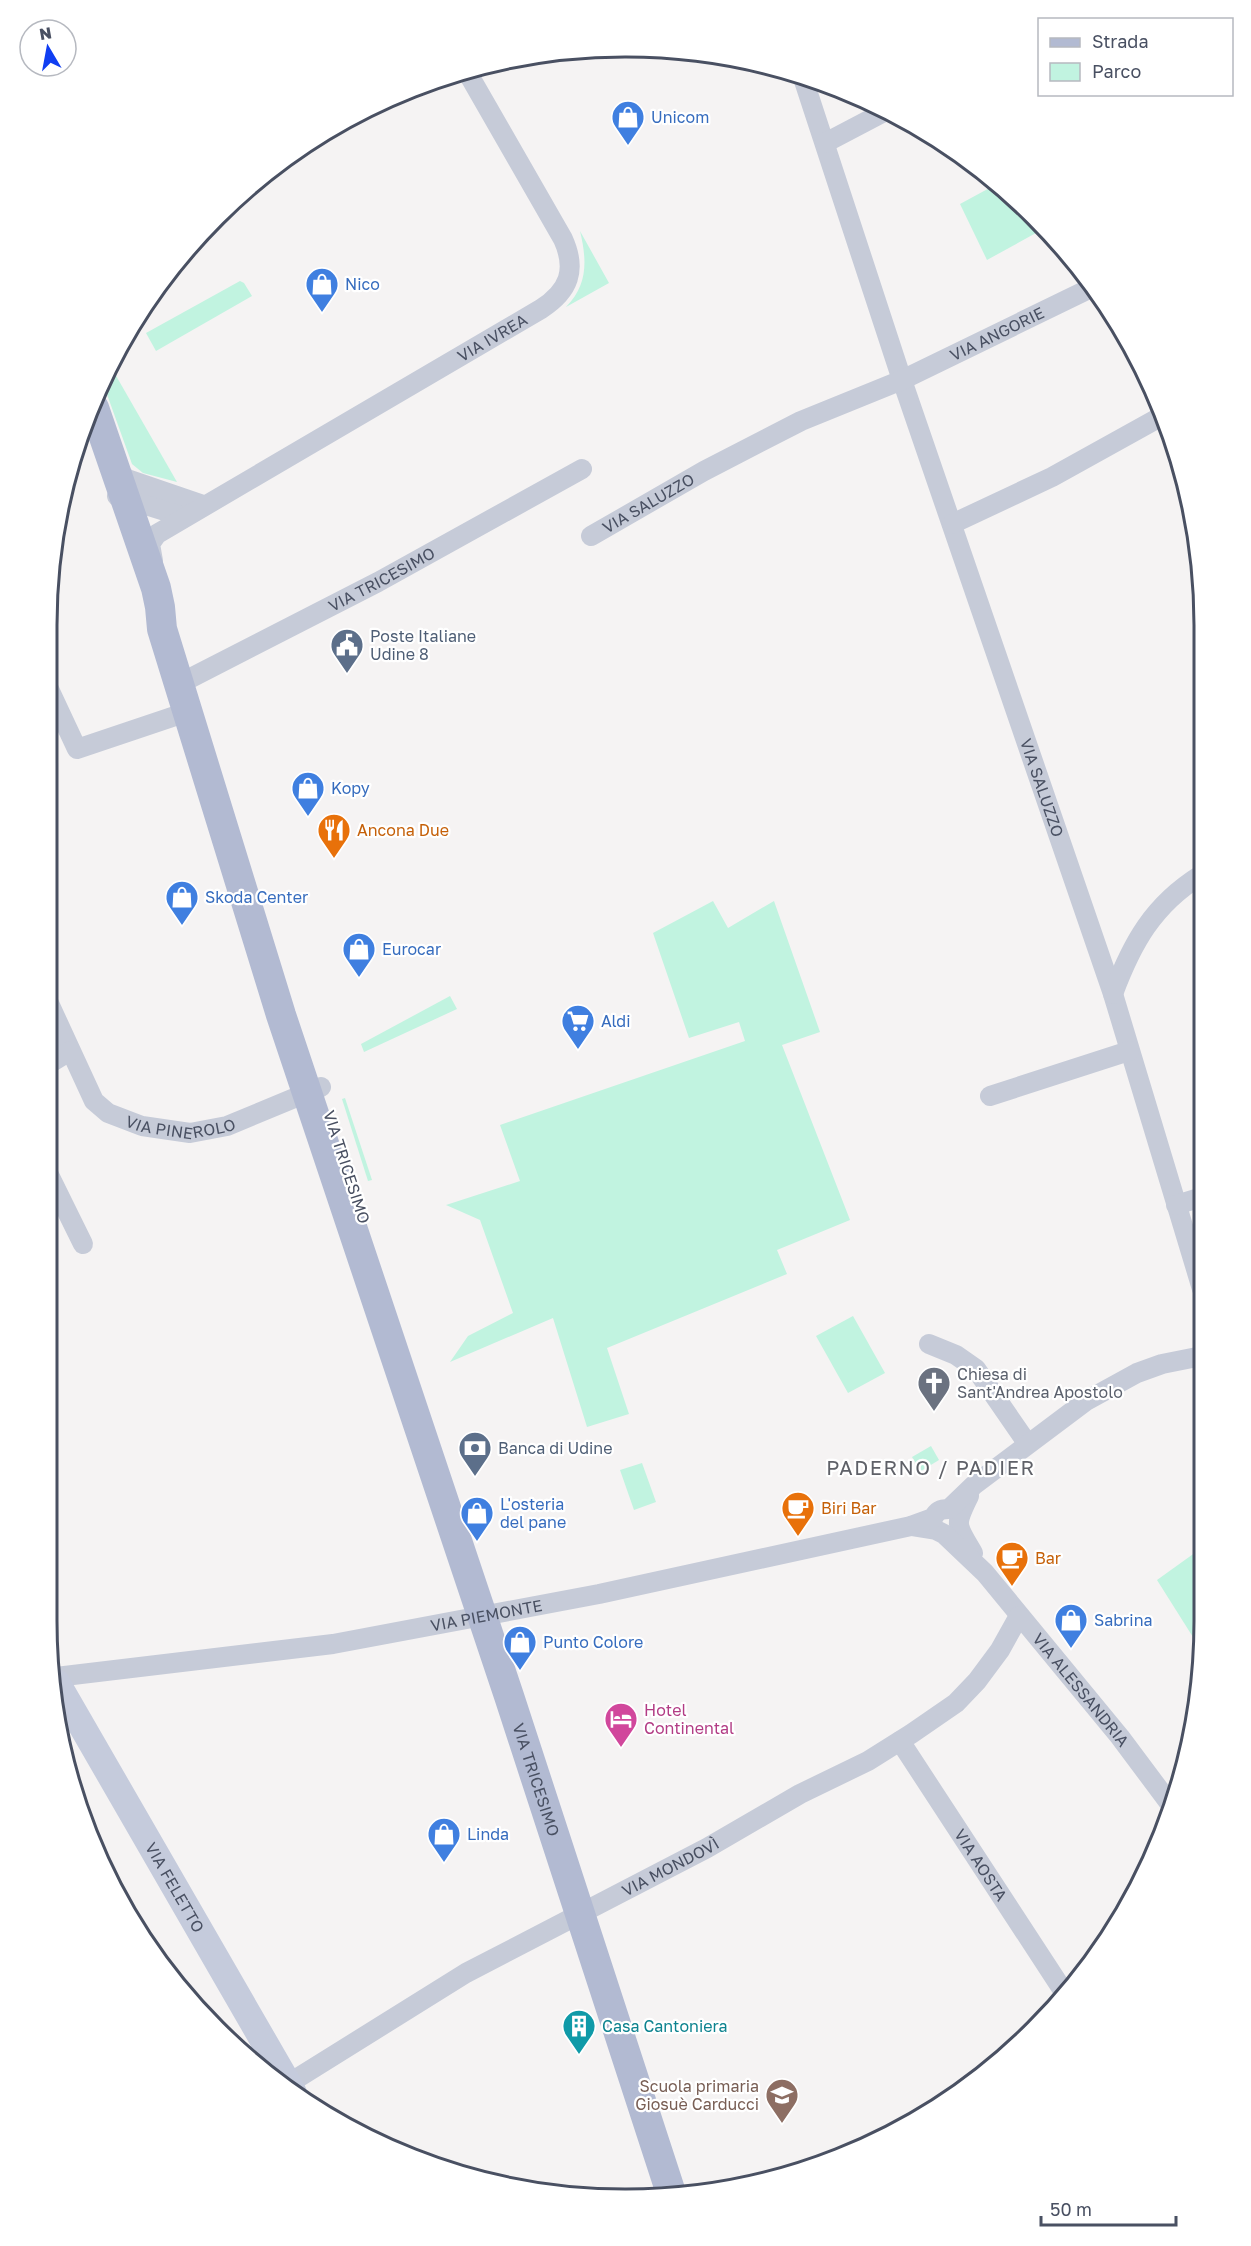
<svg xmlns="http://www.w3.org/2000/svg" width="1251" height="2246" font-family="'Golos Text',sans-serif">
	<rect width="100%" height="100%" fill="#f5f3f3"/>
	<g fill="#c1f3e0">
		<path d="M995,185L1035,216L1045,228L987,260L960,204Z"/>
		<path d="M580,231L609,283L566,307C588,285 587,260 580,231Z"/>
		<path d="M240,281L244,283L252,296L156,351L146,333Z"/>
		<path d="M111,367L177,482L143,473L132,464L104,386Z"/>
		<path d="M713,901L728,928L774,901L820,1032L782,1045L850,1220L777,1250L787,1274L607,1348L629,1414L587,1427L553,1318L450,1362L468,1336L513,1313L480,1220L446,1205L520,1181L500,1125L745,1041L739,1022L689,1038L653,933Z"/>
		<path d="M450,996L457,1009L364,1052L361,1044Z"/>
		<path d="M345,1098L372,1180L368,1181L342,1099Z"/>
		<path d="M853,1316L885,1373L848,1393L816,1336Z"/>
		<path d="M931,1446L939,1460L921,1471L912,1457Z"/>
		<path d="M642,1463L656,1502L634,1510L620,1470Z"/>
		<path d="M1203,1547V1653L1157,1580Z"/>
	</g>
	<g fill="none" stroke-linecap="round" stroke-linejoin="round">
		<g stroke="#c6cbd8" stroke-width="20">
			<path id="s1" d="M802,75L902,380L1113,994L1202,1289"/>
			<path d="M825,143L886,111"/>
			<path d="M115,469L127,479L203,505"/>
			<path d="M117,496L184,517"/>
			<path d="M952,524L1052,477L1162,416"/>
			<path id="s2" d="M591,536L704,471L801,421L902,380L1093,287"/>
			<path id="s3" d="M153,561L150,544L157,534L541,309C569,291 577,270 563,239L466,70"/>
			<path id="s4" d="M179,684L378,582L582,469"/>
			<path d="M48,687L77,749L187,712"/>
			<path d="M1113,994C1132,943 1153,905 1201,875"/>
			<path id="s5" d="M47,999L94,1101L108,1113L142,1126L190,1133L227,1126L321,1087"/>
			<path d="M47,1065L70,1051"/>
			<path d="M990,1096L1129,1051"/>
			<path d="M47,1171L83,1244"/>
			<path d="M1176,1205L1202,1197"/>
			<path d="M929,1344L956,1355L976,1369L1027,1443"/>
			<path d="M969,1496C954,1526 956,1524 973,1553"/>
			<path id="s6" d="M911,1526L936,1530L944,1534L985,1573L1120,1737L1173,1808"/>
			<path id="s7" d="M56,1677L333,1644L599,1594L911,1526L933,1518C937,1511 940,1509 949,1509L974,1485L1086,1401L1137,1373L1162,1364L1202,1356"/>
			<path id="s8" d="M900,1741L1062,1989"/>
			<path id="s9" d="M288,2084L466,1973L707,1848L800,1794L868,1761L911,1734L956,1703L977,1681L1000,1650L1019,1616"/>
		</g>
		<path stroke="#c5cbdc" stroke-width="27" id="s10" d="M57,1683L293,2092"/>
		<path stroke="#b2bad2" stroke-width="30" id="s11" d="M94,408L156,588L160,607L162,629L281,1015L509,1696L672,2196"/>
	</g>
	<defs>
		<symbol id="shop-pin" viewBox="-11 -11 22 30"><path d="M0 17L-7.5 6A9.5 9.5 0 1 1 7.5 6Z" fill="#3f7fe0" stroke="#fff"/><path d="M-5-2.5h2.3a2.7 3.5 0 0 1 5.4 0H5L5.5 6h-11ZM-1.5-2.5h3a1.5 2.3 0 0 0-3 0Z" fill="#fff"/></symbol>
		<symbol id="civic-pin" viewBox="-11 -11 22 30"><path d="M0 17L-7.5 6A9.5 9.5 0 1 1 7.5 6Z" fill="#5c6f8a" stroke="#fff"/><path d="M-.6-6.5H3V-4.5H.6V-3L4-1V1h2V6H-6V1h2V-1L-.6-3ZM-1.2 2.5V6h2.4V2.5Z" fill="#fff"/></symbol>
		<symbol id="restaurant-pin" viewBox="-11 -11 22 30"><path d="M0 17L-7.5 6A9.5 9.5 0 1 1 7.5 6Z" fill="#e8710a" stroke="#fff"/><path d="M-5-6h1v4h1v-4h1v4h1v-4h1v5L-1.5 .5V6h-2V.5L-5-1ZM5-6V6H3V1.5H1.5Q1.5-4 5-6Z" fill="#fff"/></symbol>
		<symbol id="supermarket-pin" viewBox="-11 -11 22 30"><path d="M0 17L-7.5 6A9.5 9.5 0 1 1 7.5 6Z" fill="#3f7fe0" stroke="#fff"/><path d="M-6-5.5h2.5l.6 2H6L4.5 2H-2.5L-4.4-4H-6ZM-1.5 3.2a1.3 1.3 0 1 0 .1 0ZM3 3.2a1.3 1.3 0 1 0 .1 0Z" fill="#fff"/></symbol>
		<symbol id="church-pin" viewBox="-11 -11 22 30"><path d="M0 17L-7.5 6A9.5 9.5 0 1 1 7.5 6Z" fill="#6b7280" stroke="#fff"/><path d="M-1.2-6h2.4v3.5h3.3v2.4h-3.3V6h-2.4V-.1h-3.3v-2.4h3.3Z" fill="#fff"/></symbol>
		<symbol id="bank-pin" viewBox="-11 -11 22 30"><path d="M0 17L-7.5 6A9.5 9.5 0 1 1 7.5 6Z" fill="#5c6f8a" stroke="#fff"/><path d="M-6-4H6V4H-6ZM0-2.3a2.3 2.3 0 1 0 0 4.6a2.3 2.3 0 1 0 0-4.6Z" fill="#fff"/></symbol>
		<symbol id="cafe-pin" viewBox="-11 -11 22 30"><path d="M0 17L-7.5 6A9.5 9.5 0 1 1 7.5 6Z" fill="#e8710a" stroke="#fff"/><path d="M-5.5-4.5H6V0H3Q3 3.5 0 3.5H-2.5Q-5.5 3.5-5.5 0ZM3-3.2v2h1.7v-2ZM-6 4.5H4V6H-6Z" fill="#fff"/></symbol>
		<symbol id="hotel-pin" viewBox="-11 -11 22 30"><path d="M0 17L-7.5 6A9.5 9.5 0 1 1 7.5 6Z" fill="#d1479c" stroke="#fff"/><path d="M-6-4.5h1.5V1H6V5H4.5V3h-9V5H-6ZM-4 0a1.8 1.8 0 1 1 3.6 0ZM.5 0V-2.5h3Q6-2.5 6 0Z" fill="#fff"/></symbol>
		<symbol id="building-pin" viewBox="-11 -11 22 30"><path d="M0 17L-7.5 6A9.5 9.5 0 1 1 7.5 6Z" fill="#0f9aa8" stroke="#fff"/><path d="M-4-6H4V6H1V3H-1V6H-4ZM-2.5-4.3h1.7v1.8h-1.7ZM.8-4.3h1.7v1.8H.8ZM-2.5-1h1.7V.8h-1.7ZM.8-1h1.7V.8H.8Z" fill="#fff"/></symbol>
		<symbol id="school-pin" viewBox="-11 -11 22 30"><path d="M0 17L-7.5 6A9.5 9.5 0 1 1 7.5 6Z" fill="#8d6e63" stroke="#fff"/><path d="M0-5L7-2L0 1L-7-2ZM-4 1L0 2.5L4 1V4Q0 6-4 4Z" fill="#fff"/></symbol>
	</defs>
	<g fill-rule="evenodd">
		<use href="#shop-pin" x="609" y="98" width="38" height="52"/>
		<use href="#shop-pin" x="303" y="265" width="38" height="52"/>
		<use href="#civic-pin" x="328" y="626" width="38" height="52"/>
		<use href="#shop-pin" x="289" y="769" width="38" height="52"/>
		<use href="#restaurant-pin" x="315" y="811" width="38" height="52"/>
		<use href="#shop-pin" x="163" y="878" width="38" height="52"/>
		<use href="#shop-pin" x="340" y="930" width="38" height="52"/>
		<use href="#supermarket-pin" x="559" y="1002" width="38" height="52"/>
		<use href="#church-pin" x="915" y="1364" width="38" height="52"/>
		<use href="#bank-pin" x="456" y="1429" width="38" height="52"/>
		<use href="#cafe-pin" x="779" y="1489" width="38" height="52"/>
		<use href="#shop-pin" x="458" y="1494" width="38" height="52"/>
		<use href="#cafe-pin" x="993" y="1539" width="38" height="52"/>
		<use href="#shop-pin" x="1052" y="1601" width="38" height="52"/>
		<use href="#shop-pin" x="501" y="1623" width="38" height="52"/>
		<use href="#hotel-pin" x="602" y="1700" width="38" height="52"/>
		<use href="#shop-pin" x="425" y="1815" width="38" height="52"/>
		<use href="#building-pin" x="560" y="2007" width="38" height="52"/>
		<use href="#school-pin" x="763" y="2076" width="38" height="52"/>
	</g>
	<g text-anchor="middle" stroke-width="4.5" stroke-linejoin="round" paint-order="stroke">
		<g font-size="16" fill="#366cbe" stroke="#fff" text-anchor="start">
			<text x="651" y="123">Unicom</text>
			<text x="345" y="290">Nico</text>
			<text x="331" y="794">Kopy</text>
			<text x="205" y="903">Skoda Center</text>
			<text x="382" y="955">Eurocar</text>
			<text x="601" y="1027">Aldi</text>
			<text x="500" y="1510">L'osteria<tspan x="500" dy="18">del pane</tspan></text>
			<text x="1094" y="1626">Sabrina</text>
			<text x="543" y="1648">Punto Colore</text>
			<text x="467" y="1840">Linda</text>
		</g>
		<g font-size="16" fill="#495062" stroke="#fff">
			<text dy="6" stroke="none"><textPath href="#s2" startOffset="454">VIA ANGORIE</textPath></text>
			<text dy="6" stroke="none"><textPath href="#s3" startOffset="418">VIA IVREA</textPath></text>
			<text dy="6" stroke="none"><textPath href="#s2" startOffset="66">VIA SALUZZO</textPath></text>
			<text dy="6" stroke="none"><textPath href="#s4" startOffset="228">VIA TRICESIMO</textPath></text>
			<text dy="6" stroke="none"><textPath href="#s1" startOffset="752">VIA SALUZZO</textPath></text>
			<text dy="6" stroke="none"><textPath href="#s5" startOffset="206">VIA PINEROLO</textPath></text>
			<text transform="translate(347 1167) rotate(72)" y="6">VIA TRICESIMO</text>
			<text dy="6" stroke="none"><textPath href="#s7" startOffset="435">VIA PIEMONTE</textPath></text>
			<text dy="6" stroke="none"><textPath href="#s6" startOffset="242">VIA ALESSANDRIA</textPath></text>
			<text dy="6" stroke="none"><textPath href="#s11" startOffset="1442">VIA TRICESIMO</textPath></text>
			<text dy="6" stroke="none"><textPath href="#s8" startOffset="148">VIA AOSTA</textPath></text>
			<text dy="6" stroke="none"><textPath href="#s9" startOffset="440">VIA MONDOVÌ</textPath></text>
			<text dy="6" stroke="none"><textPath href="#s10" startOffset="236">VIA FELETTO</textPath></text>
		</g>
		<g font-size="16" fill="#4e5e75" stroke="#fff" text-anchor="start">
			<text x="370" y="642">Poste Italiane<tspan x="370" dy="18">Udine 8</tspan></text>
			<text x="498" y="1454">Banca di Udine</text>
		</g>
		<g font-size="16" fill="#c56008" stroke="#fff" text-anchor="start">
			<text x="357" y="836">Ancona Due</text>
			<text x="821" y="1514">Biri Bar</text>
			<text x="1035" y="1564">Bar</text>
		</g>
		<g font-size="16" fill="#5b616d" stroke="#fff" text-anchor="start">
			<text x="957" y="1380">Chiesa di<tspan x="957" dy="18">Sant'Andrea Apostolo</tspan></text>
		</g>
		<g font-size="16" fill="#b23c85" stroke="#fff" text-anchor="start">
			<text x="644" y="1716">Hotel<tspan x="644" dy="18">Continental</tspan></text>
		</g>
		<g font-size="16" fill="#0d838f" stroke="#fff" text-anchor="start">
			<text x="602" y="2032">Casa Cantoniera</text>
		</g>
		<g font-size="16" fill="#785e54" stroke="#fff" text-anchor="end">
			<text x="759" y="2092">Scuola primaria<tspan x="759" dy="18">Giosuè Carducci</tspan></text>
		</g>
		<g font-size="20" letter-spacing="1.5" fill="#5f6168" stroke="#fff">
			<text x="931" y="1475">PADERNO / PADIER</text>
		</g>
	</g>
	<path d="M0 0H1251V2246H0ZM625 57H626A568 568 0 0 1 1194 625V1621A568 568 0 0 1 626 2189H625A568 568 0 0 1 57 1621V625A568 568 0 0 1 625 57Z" fill="#fff" fill-rule="evenodd"/>
	<path fill="none" stroke="#495062" stroke-width="3" d="M625 57H626A568 568 0 0 1 1194 625V1621A568 568 0 0 1 626 2189H625A568 568 0 0 1 57 1621V625A568 568 0 0 1 625 57Z"/>
	<rect x="1038" y="18" width="195" height="78" fill="#ffffff" stroke="#b6b9c0" stroke-width="1.5"/>
	<rect x="1050" y="38" width="30" height="9" fill="#b2bad2" stroke="#b6b9c0" stroke-width="1.5"/>
	<text x="1092" y="48" font-size="18" fill="#495062">Strada</text>
	<rect x="1050" y="63" width="30" height="18" fill="#c1f3e0" stroke="#b6b9c0" stroke-width="1.5"/>
	<text x="1092" y="78" font-size="18" fill="#495062">Parco</text>
	<g transform="translate(48 48) rotate(350)"><circle r="28" fill="#ffffff" stroke="#b6b9c0" stroke-width="1.5"/>
	<path d="M0-4.5L10 22L0 15L-10 22Z" fill="#103ef2"/>
	<text y="-9" font-size="16" font-weight="bold" text-anchor="middle" fill="#495062">N</text>
	</g>
	<path d="M1041 2216v9h135v-9" fill="none" stroke="#495062" stroke-width="3"/>
	<text x="1050" y="2216" font-size="18" fill="#495062" stroke="#ffffff" stroke-width="4.5" paint-order="stroke">50 m</text>
</svg>
